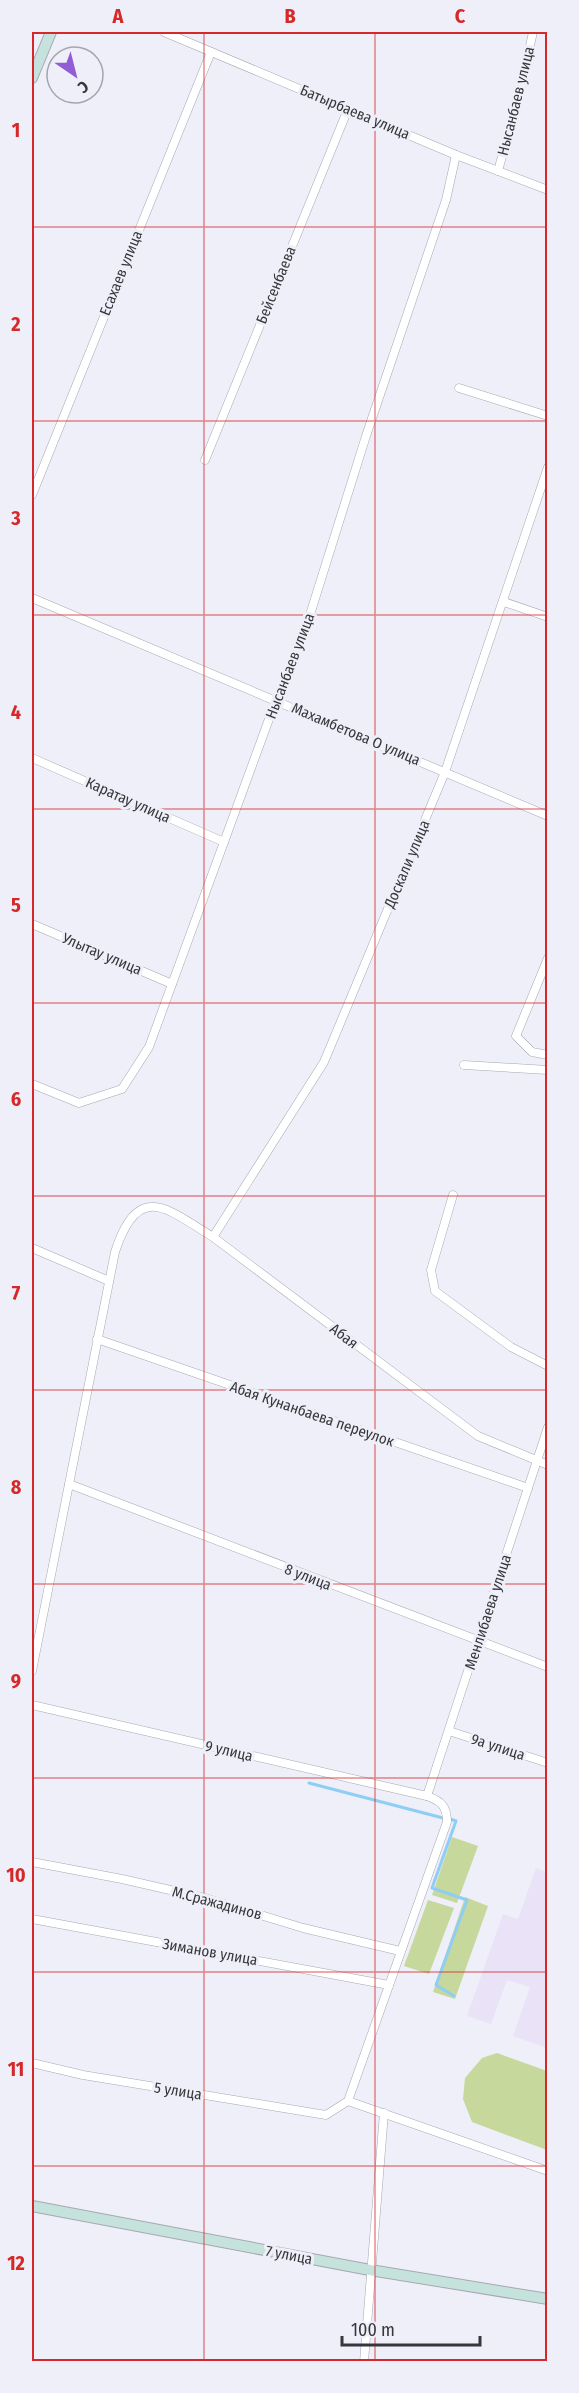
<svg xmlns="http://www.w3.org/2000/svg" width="579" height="2393" font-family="'Fira Sans Condensed',sans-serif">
	<rect width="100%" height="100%" fill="#eeeff9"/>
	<path fill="#eae2f7" d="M536,1868L547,1872V2048L513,2036L530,1987L507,1980L491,2024L467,2016L503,1914L518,1919Z"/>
	<g fill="#c6d89b">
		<path d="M452,1837L478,1846L457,1903L432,1895Z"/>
		<path d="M465,1897L488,1906L455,1999L433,1992Z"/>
		<path d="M428,1900L454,1908L429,1974L404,1966Z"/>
		<path d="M497,2053L547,2071V2150L472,2122L463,2099L465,2078L482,2058Z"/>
	</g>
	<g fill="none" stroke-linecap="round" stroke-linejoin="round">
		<g stroke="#8fcef4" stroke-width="3">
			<path d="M309,1783L443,1818"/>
			<path d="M450,1819L456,1821L432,1888L467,1900L436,1985L454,1996"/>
		</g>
		<defs>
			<g id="street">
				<path d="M164,32L456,155L548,190"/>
				<path d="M498,171L520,91L533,32"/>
				<path d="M459,388L548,416"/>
				<path d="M205,460L348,109"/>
				<path d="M32,495L211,52"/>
				<path d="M32,598L548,816"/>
				<path d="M504,602L548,617"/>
				<path d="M32,758L224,842"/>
				<path d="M32,924L172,984"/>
				<path d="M548,958L516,1036L532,1052L548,1055"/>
				<path d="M464,1065L548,1070"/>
				<path d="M32,1084L79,1103L122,1089L149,1047L276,700L303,637L366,436L446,200L456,155"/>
				<path d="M453,1195L431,1270L435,1291L511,1347L548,1366"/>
				<path d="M213,1237L324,1062L445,772L548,467"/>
				<path d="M32,1248L109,1281"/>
				<path d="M97,1339L528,1488"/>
				<path d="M69,1484L548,1667"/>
				<path d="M32,1671L115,1252C138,1181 166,1208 213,1237L478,1436L548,1465"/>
				<path d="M32,1705L427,1796C441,1801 447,1806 447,1822L348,2101L326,2115L83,2075L32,2063"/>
				<path d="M449,1731L548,1763"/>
				<path d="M427,1796L548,1427"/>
				<path d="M32,1862L122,1879L205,1898L303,1928L400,1951"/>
				<path d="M32,1919L389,1985"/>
				<path d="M348,2101L548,2171"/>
				<path d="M364,2362L384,2113"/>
			</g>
			<g id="secondary">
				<path d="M32,78L51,32"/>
				<path d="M32,2206L370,2270L548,2299"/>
			</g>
		</defs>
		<use href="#street" stroke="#a7a8b1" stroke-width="9"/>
		<use href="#secondary" stroke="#a7a8b1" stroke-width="12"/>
		<use href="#street" stroke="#fff" stroke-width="8"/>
		<use href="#secondary" stroke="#c5e3dc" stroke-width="10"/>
	</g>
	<path fill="none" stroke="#d62828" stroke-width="1.5" stroke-opacity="0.55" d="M204,32V2362M375,32V2362M32,227H548M32,421H548M32,615H548M32,809H548M32,1003H548M32,1196H548M32,1390H548M32,1584H548M32,1778H548M32,1972H548M32,2166H548"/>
	<g text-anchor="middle" stroke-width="6" stroke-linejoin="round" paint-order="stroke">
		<g font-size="15" fill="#37373b" stroke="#eeeff9">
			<text transform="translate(516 101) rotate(-76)" y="5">Нысанбаев улица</text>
			<text transform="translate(355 112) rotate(23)" y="5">Батырбаева улица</text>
			<text transform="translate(121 273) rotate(-68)" y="5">Есахаев улица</text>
			<text transform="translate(276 285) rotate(-68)" y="5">Бейсенбаева</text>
			<text transform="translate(290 666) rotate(-69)" y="5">Нысанбаев улица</text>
			<text transform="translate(356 734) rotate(23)" y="5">Махамбетова О улица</text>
			<text transform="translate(128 800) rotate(24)" y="5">Каратау улица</text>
			<text transform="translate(407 864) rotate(-67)" y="5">Доскали улица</text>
			<text transform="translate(102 954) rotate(23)" y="5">Улытау улица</text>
			<text transform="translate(344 1336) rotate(37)" y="5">Абая</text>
			<text transform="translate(312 1414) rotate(19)" y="5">Абая Кунанбаева переулок</text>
			<text transform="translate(308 1577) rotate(21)" y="5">8 улица</text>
			<text transform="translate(488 1612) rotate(-72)" y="5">Менлибаева улица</text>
			<text transform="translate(498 1747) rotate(18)" y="5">9а улица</text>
			<text transform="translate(229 1751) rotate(13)" y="5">9 улица</text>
			<text transform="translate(217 1903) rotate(15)" y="5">М.Сражадинов</text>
			<text transform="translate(210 1952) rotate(10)" y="5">Зиманов улица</text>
			<text transform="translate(178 2091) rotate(9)" y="5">5 улица</text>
			<text transform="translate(289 2255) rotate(11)" y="5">7 улица</text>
		</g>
	</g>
	<rect width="579" height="2393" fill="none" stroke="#eeeff9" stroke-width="66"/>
	<g transform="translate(75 75) rotate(145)"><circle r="28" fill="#eeeff9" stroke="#a5a5ad" stroke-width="1.5"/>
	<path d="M0-4.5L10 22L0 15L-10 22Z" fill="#925cd5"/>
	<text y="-9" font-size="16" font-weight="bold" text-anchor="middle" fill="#37373b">С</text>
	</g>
	<path d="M342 2336v9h138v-9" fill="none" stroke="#37373b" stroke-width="3"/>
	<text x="351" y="2336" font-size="18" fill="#37373b" stroke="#eeeff9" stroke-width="4.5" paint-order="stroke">100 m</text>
	<rect x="33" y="33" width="513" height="2327" fill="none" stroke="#d62828" stroke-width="2"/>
	<g font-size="20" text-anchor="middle" font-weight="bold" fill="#d62828">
		<text x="118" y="23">A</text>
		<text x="290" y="23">B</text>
		<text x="460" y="23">C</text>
		<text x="16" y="137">1</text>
		<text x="16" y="331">2</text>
		<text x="16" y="525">3</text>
		<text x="16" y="719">4</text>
		<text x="16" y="912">5</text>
		<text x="16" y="1106">6</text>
		<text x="16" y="1300">7</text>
		<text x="16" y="1494">8</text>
		<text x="16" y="1688">9</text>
		<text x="16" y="1882">10</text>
		<text x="16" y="2076">11</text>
		<text x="16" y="2270">12</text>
	</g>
</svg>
